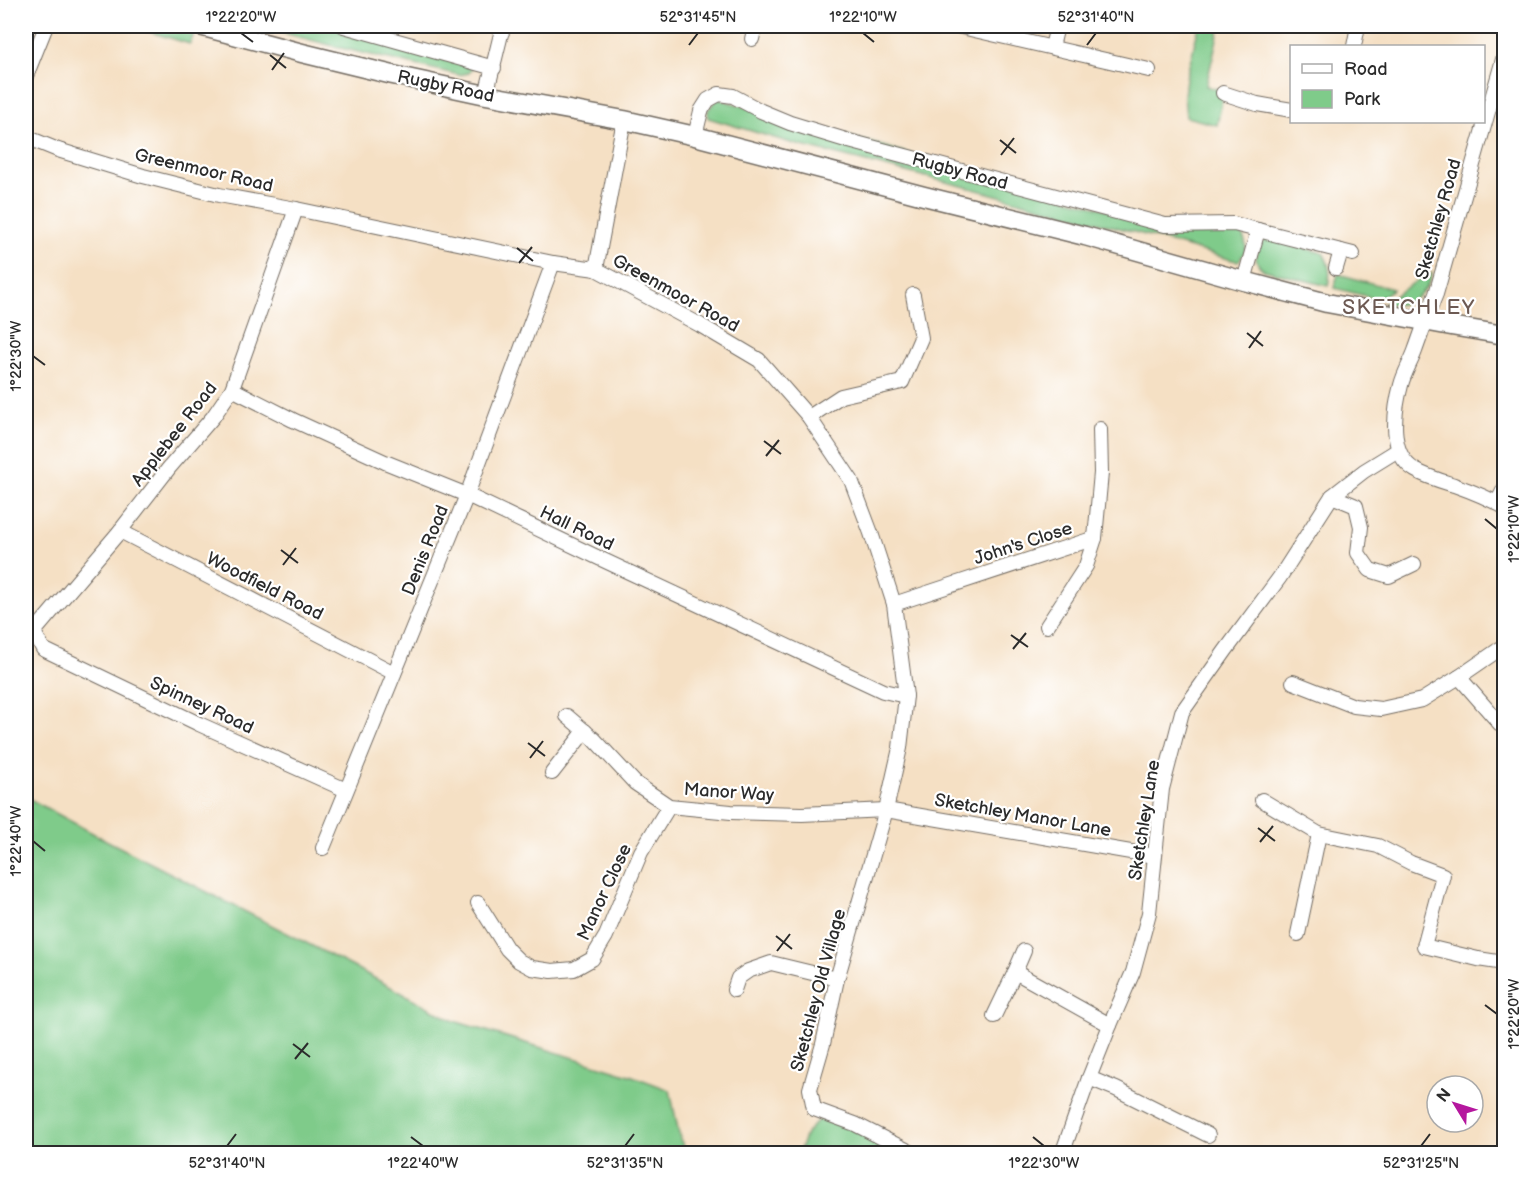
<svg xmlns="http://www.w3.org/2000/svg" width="1530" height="1179" font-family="'Balsamiq Sans',sans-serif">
	<rect width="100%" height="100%" fill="#fff"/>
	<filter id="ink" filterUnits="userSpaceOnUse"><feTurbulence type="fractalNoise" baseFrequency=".0167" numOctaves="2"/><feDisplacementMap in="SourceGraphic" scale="12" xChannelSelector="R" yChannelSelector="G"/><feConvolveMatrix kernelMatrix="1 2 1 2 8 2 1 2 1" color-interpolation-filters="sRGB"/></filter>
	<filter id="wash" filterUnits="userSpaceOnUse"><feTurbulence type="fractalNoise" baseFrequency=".008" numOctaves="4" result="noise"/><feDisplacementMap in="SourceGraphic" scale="24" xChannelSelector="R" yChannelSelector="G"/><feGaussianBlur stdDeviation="1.35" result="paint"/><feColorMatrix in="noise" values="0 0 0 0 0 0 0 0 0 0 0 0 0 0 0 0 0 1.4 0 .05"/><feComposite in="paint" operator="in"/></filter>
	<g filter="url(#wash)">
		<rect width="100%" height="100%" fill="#f5e0c4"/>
		<g fill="#7fcb8a" stroke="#557b5a" stroke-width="1.5">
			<path d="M131,26H178L195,31L190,44Z"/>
			<path d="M257,26H323L467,65L472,69L469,73L459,75L341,48Z"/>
			<path d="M1199,26H1220L1206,86L1224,91L1217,125L1186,117L1184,96L1186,78Z"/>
			<path d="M718,99L1157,224L1237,230C1248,239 1249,251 1238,261L1232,260L1153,237L962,186L798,145L708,118V110Z"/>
			<path d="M1267,239L1323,253C1330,265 1331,273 1328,286L1264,270C1251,262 1256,247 1267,239Z"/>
			<path d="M1432,273C1429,287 1418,301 1403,304C1398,305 1390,304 1384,303L1415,282Z"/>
			<path d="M1338,274L1393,289L1378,299L1334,288Z"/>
			<path d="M26,797L98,836L361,971L454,1021L630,1075L670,1090L680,1139L687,1153L35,1154L26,1150Z"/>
			<path d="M818,1120L851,1128L901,1154H798L807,1132Z"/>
		</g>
	</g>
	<g filter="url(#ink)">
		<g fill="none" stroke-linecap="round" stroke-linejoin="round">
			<defs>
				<g id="minor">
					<path d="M344,26L494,68"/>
					<path d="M957,26L1149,70"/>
					<path d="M752,39L755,26"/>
					<path d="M1354,46L1358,26"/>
					<path d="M1052,47L1057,26"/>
					<path d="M1504,56L1436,294C1428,313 1422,332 1415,351C1411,362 1404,373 1401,385C1394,411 1388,454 1415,470C1427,477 1441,481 1454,485C1471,491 1489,498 1504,507"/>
					<path d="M26,76L46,26"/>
					<path d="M1223,93L1257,104L1292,110"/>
					<path d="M486,95L501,34L505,26"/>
					<path d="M695,136L701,111L708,100L719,94L733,96L761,111L790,123L849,141L1165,225L1234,224L1353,254"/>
					<path d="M26,137L58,150L143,176L219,195L296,209L553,263L596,269L700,325L759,360L809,417L851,480L871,533L894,604L906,696L900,748L886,810L837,979L823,1044L810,1089L814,1109L855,1124L914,1154"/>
					<path d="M296,209L232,389L213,417L169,468L120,531L34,632L43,649L199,724L346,790"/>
					<path d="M1336,268L1341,251"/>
					<path d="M596,269L624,120"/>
					<path d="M1244,281L1258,230"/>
					<path d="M232,389L293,420L385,462L467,495L601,559L883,691L906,696"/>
					<path d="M809,417L841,396L902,382L921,338L913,295"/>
					<path d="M1332,496L1356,506L1361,527L1358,553L1370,570L1389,576L1414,564"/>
					<path d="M1497,503L1504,489"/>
					<path d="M120,531L394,673"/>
					<path d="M894,604L1095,538L1101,473L1100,429"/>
					<path d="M1047,626L1086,566L1095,538"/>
					<path d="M1459,677L1500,724L1504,725"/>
					<path d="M1293,682L1354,706L1381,709L1422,700L1459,677L1504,646"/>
					<path d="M567,716L594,739L635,783L669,806L731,812L802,814L886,810L1154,856"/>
					<path d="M552,773L585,731"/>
					<path d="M1262,800L1319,834"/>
					<path d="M323,848L467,495L553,263"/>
					<path d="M478,903L507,949L519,961L532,968L552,971L574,969L592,959L606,936L641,852L669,806"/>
					<path d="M1298,934L1319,834L1378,846L1411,863L1443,875L1424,946L1478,959L1504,963"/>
					<path d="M1015,972L1024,951"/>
					<path d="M734,990L738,978L748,971L771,963L837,979"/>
					<path d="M994,1016L1015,972L1110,1025"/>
					<path d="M1089,1078L1116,1089L1208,1135"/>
					<path d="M1062,1154L1089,1078L1110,1025L1133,972L1149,913L1162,789L1182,712L1226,650L1280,577L1332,496L1364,471L1398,450"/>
				</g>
				<path id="major" d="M200,26L302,53L393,75L486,95L624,120L695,136L924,196L1085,236L1244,281L1327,303L1451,326L1504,335"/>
			</defs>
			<use href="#minor" stroke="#726a61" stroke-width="16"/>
			<use href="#major" stroke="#726a61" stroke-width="21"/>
			<use href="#minor" stroke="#fff" stroke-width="14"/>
			<use href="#major" stroke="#fff" stroke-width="18"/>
		</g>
	</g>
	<path fill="none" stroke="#2b2b2b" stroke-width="2" d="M241,33L253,42M863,33L874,42M689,45L698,33M1087,45L1096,33M270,55L286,68M272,70L284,53M1000,140L1016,153M1001,155L1014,138M517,248L533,261M519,263L532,247M1247,333L1263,346M1249,348L1261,331M33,356L45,365M764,441L781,454M766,456L779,440M1485,519L1497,529M281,550L298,563M283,565L296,548M1011,635L1028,647M1013,649L1026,633M528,743L545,756M530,758L543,741M1258,828L1275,841M33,841L45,851M1260,842L1273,826M776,936L792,949M777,951L790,934M1485,1005L1497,1014M293,1044L310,1057M295,1059L308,1043M411,1137L423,1146M1033,1137L1044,1146M227,1146L236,1134M625,1146L634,1134M1421,1146L1430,1134"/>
	<g text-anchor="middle" stroke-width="4.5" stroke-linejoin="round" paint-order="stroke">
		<g font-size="18" fill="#2b2b2b" stroke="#fff">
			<text transform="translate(446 86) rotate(12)" y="6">Rugby Road</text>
			<text transform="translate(204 170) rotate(13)" y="6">Greenmoor Road</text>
			<text transform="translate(960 171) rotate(15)" y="6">Rugby Road</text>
			<text transform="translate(1438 219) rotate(-74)" y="6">Sketchley Road</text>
			<text transform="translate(676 293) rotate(29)" y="6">Greenmoor Road</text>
			<text transform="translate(174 434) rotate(-52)" y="6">Applebee Road</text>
			<text transform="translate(577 528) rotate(26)" y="6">Hall Road</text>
			<text transform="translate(1023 543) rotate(-18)" y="6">John's Close</text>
			<text transform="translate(425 550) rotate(-68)" y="6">Denis Road</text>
			<text transform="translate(265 586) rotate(27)" y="6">Woodfield Road</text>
			<text transform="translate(202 705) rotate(25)" y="6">Spinney Road</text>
			<text transform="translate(729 792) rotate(4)" y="6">Manor Way</text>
			<text transform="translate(1023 815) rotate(10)" y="6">Sketchley Manor Lane</text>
			<text transform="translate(1144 820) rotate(-81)" y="6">Sketchley Lane</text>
			<text transform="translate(604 892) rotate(-65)" y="6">Manor Close</text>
			<text transform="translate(818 990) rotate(-75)" y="6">Sketchley Old Village</text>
		</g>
		<g font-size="21" letter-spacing="1.5" fill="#6d5a53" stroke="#fff">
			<text x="1409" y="314">SKETCHLEY</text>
		</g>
	</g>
	<rect width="1530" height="1179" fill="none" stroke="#fff" stroke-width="66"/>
	<rect x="1290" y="45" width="195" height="78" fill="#ffffff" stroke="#aaaaaa" stroke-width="1.5"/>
	<rect x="1302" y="64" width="30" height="9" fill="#ffffff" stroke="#aaaaaa" stroke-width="1.5"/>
	<text x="1344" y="75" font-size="18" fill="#2b2b2b">Road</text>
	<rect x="1302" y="90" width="30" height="18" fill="#7fcb8a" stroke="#aaaaaa" stroke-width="1.5"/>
	<text x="1344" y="105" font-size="18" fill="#2b2b2b">Park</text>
	<g transform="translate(1455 1104) rotate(308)"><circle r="28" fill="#ffffff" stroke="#aaaaaa" stroke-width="1.5"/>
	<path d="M0-4.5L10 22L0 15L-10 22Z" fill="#b5179e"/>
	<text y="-9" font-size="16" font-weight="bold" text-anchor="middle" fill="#2b2b2b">N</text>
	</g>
	<rect x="33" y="33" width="1464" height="1113" fill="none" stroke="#2b2b2b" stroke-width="2"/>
	<g font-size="15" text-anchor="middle" fill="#2b2b2b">
		<text x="241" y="22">1°22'20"W</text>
		<text x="698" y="22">52°31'45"N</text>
		<text x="863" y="22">1°22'10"W</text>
		<text x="1096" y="22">52°31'40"N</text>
		<text transform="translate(16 356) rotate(-90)" y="5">1°22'30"W</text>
		<text transform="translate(1514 529) rotate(-90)" y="5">1°22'10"W</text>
		<text transform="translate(16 841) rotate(-90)" y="5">1°22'40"W</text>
		<text transform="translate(1514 1014) rotate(-90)" y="5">1°22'20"W</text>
		<text x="227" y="1168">52°31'40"N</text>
		<text x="423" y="1168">1°22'40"W</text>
		<text x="625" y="1168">52°31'35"N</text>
		<text x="1044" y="1168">1°22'30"W</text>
		<text x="1421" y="1168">52°31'25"N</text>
	</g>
</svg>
